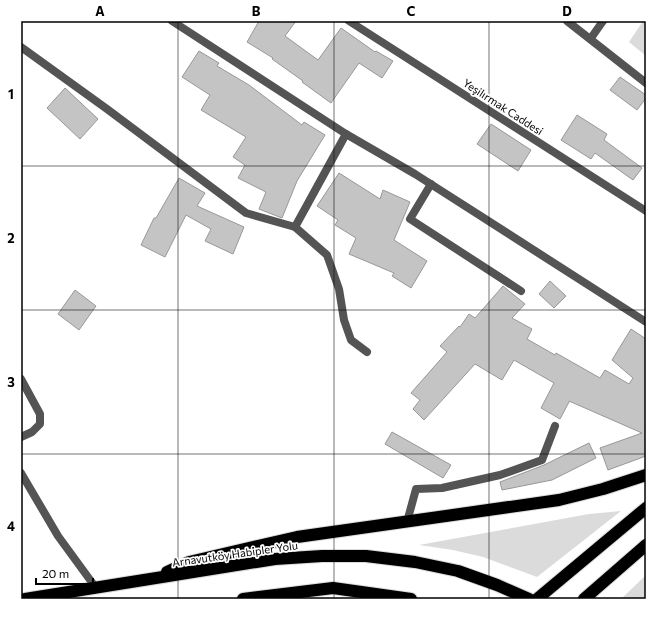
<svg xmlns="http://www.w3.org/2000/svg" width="667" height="620" font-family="Commissioner,sans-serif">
	<rect width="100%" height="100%" fill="#fff"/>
	<g fill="#dbdbdb">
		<path d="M643,21H646V56L629,42Z"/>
		<path d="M621,511L537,577L483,557L453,550L419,545L589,514Z"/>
		<path d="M646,575V599H621Z"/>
	</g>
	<g fill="#c4c4c4" stroke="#989898">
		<path d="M259,21H296L285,36L318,60L341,28L375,52L376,51L393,61L382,78L359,63L331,103L302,82L303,81L272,59L273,58L247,42Z"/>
		<path d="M199,51L219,63L217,66L249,85L302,125L304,122L325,135L297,181L282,218L259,209L266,192L238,178L245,165L233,157L246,137L201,110L210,95L182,77Z"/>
		<path d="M620,77L646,95V98L637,110L610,90Z"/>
		<path d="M65,88L98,119L80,139L47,108Z"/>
		<path d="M577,115L607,134L604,140L642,168L633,180L595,153L591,159L561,140Z"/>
		<path d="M491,124L531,150L518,171L477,144Z"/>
		<path d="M339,173L380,199L383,190L410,202L394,240L427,261L411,288L392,276L394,273L349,254L356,238L335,225L338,220L317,206Z"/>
		<path d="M179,178L205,193L197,206L244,227L233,254L205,241L211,229L186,215L165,257L141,245L154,218H156Z"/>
		<path d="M550,281L566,296L554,308L539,294Z"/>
		<path d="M503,286L525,304L512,318L532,329L527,339L555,355L556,353L600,378L605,370L629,384L633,378L612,360L631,329L646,339V456L608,470L600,448L642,433L569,401V402L560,419L541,408L554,383L514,360L502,380L475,364L424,420L413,409L420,400L411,393L447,352L440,346L459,326L460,327L469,314L475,318Z"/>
		<path d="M75,290L96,306L79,330L58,314Z"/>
		<path d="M392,432L451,465L443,478L385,444Z"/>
		<path d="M589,443L596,458L552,480L502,490L500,482L544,465Z"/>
	</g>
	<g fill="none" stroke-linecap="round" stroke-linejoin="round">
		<defs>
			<g id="highway">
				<path d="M167,572L189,562L297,537L559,500L603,489L646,475"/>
				<path d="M25,599L275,559L322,556H366L415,562L458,571L497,585L529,599"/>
				<path d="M243,599L333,588L411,599"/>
				<path d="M537,599L646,508"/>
				<path d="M584,599L646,545"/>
			</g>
		</defs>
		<use href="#highway" stroke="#dbdbdb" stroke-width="14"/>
		<g stroke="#545454" stroke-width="8">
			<path d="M591,38L603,21"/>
			<path d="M431,184L410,219L521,291"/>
			<path d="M21,379L40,414V424L32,432L21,437"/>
			<path d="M21,473L58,536L96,588"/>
			<path d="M407,522L416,489L442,488L500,475L542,460L555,426"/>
		</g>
		<g stroke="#545454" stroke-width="8">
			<path d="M172,21L346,134L415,174L646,322"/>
			<path d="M349,21L646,211"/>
			<path d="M567,21L646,83"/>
			<path d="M21,47L107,109L246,213L295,227L346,134"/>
			<path d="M295,227L327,255L339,289L344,320L351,340L367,352"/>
		</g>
		<use href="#highway" stroke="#000" stroke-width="12"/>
	</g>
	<path fill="none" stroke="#000" stroke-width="1" stroke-opacity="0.55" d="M178,21V599M334,21V599M489,21V599M21,166H646M21,310H646M21,454H646"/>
	<g text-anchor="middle" stroke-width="3.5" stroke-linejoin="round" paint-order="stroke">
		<g font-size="11" fill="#000" stroke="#fff">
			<text transform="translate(503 107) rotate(33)" y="4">Yeşilırmak Caddesi</text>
			<text transform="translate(235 554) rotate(-8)" y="4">Arnavutköy Habipler Yolu</text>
		</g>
	</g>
	<rect width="667" height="620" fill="none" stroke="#ffffff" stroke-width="44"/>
	<path d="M36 578v6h57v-6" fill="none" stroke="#000000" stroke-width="2"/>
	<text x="42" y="578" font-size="12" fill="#000000" stroke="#ffffff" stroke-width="3" paint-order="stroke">20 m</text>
	<rect x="22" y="22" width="623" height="576" fill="none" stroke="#000" stroke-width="1.5"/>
	<g font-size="13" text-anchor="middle" font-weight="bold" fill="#000">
		<text x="100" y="16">A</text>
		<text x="256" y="16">B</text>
		<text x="411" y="16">C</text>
		<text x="567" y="16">D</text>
		<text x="11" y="99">1</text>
		<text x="11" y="243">2</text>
		<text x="11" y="387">3</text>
		<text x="11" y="531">4</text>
	</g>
</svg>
